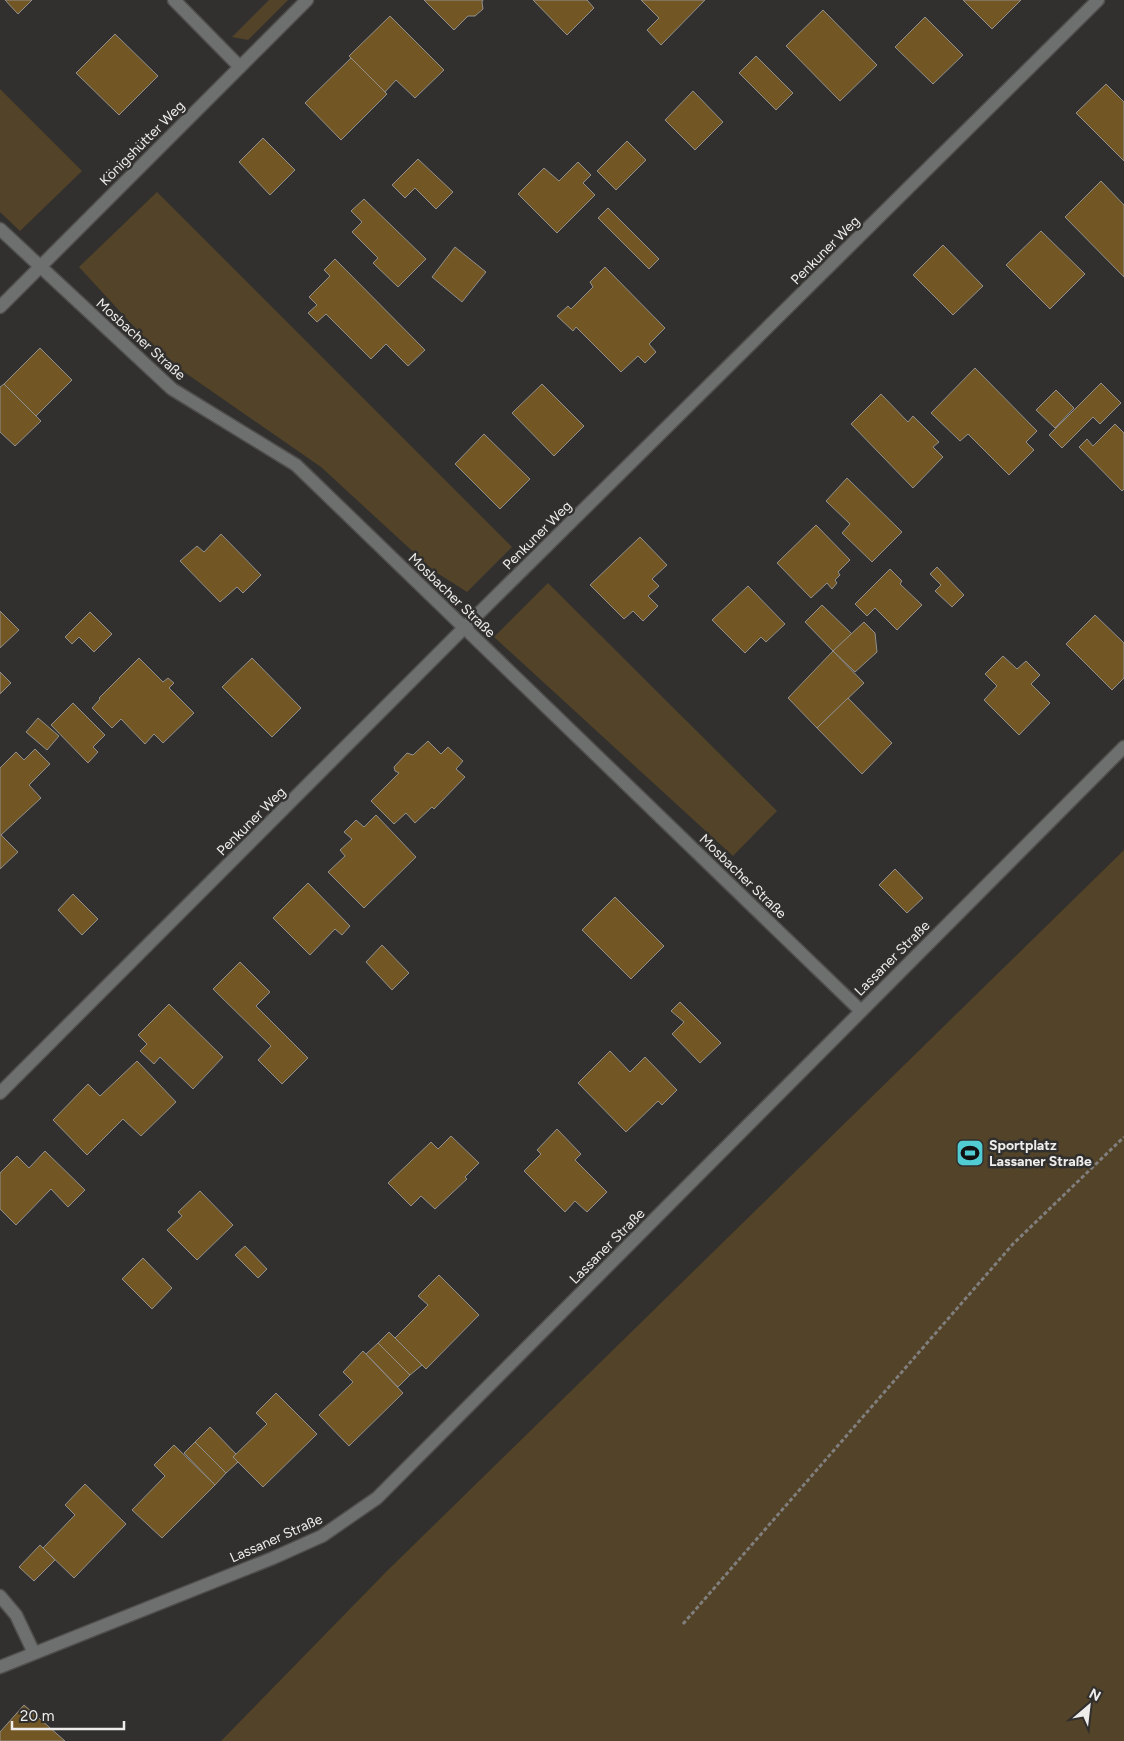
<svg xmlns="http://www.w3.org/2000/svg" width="1124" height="1741" font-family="Figtree,sans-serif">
	<rect width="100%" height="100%" fill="#31302e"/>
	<g fill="#534328">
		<path d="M269,0H288L248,40L232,37Z"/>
		<path d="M0,89L82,171L20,231L0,212Z"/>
		<path d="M157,192L512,547L467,592L434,571L321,467L161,356L79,267Z"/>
		<path d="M548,583L777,811L733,856L494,637Z"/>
		<path d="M1124,850V1741H221L386,1572Z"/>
	</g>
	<g fill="#725623" stroke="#91908d">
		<path d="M5,0H32L18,14Z"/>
		<path d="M424,0H483L482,2L483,9L475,16H468L454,30Z"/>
		<path d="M533,0H587L594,8L567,35Z"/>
		<path d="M641,0H705L661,45L647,30L659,18Z"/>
		<path d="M963,0H1021L992,29Z"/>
		<path d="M823,10L877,65L840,101L786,46Z"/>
		<path d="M390,16L444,70L415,98L396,80L385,92L349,56Z"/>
		<path d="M925,17L963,55L933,84L895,47Z"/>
		<path d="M115,34L158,76L119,115L76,73Z"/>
		<path d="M756,56L793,93L776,110L739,73Z"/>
		<path d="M351,58L387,94L341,140L305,103Z"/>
		<path d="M1106,84L1124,102V161L1076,113Z"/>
		<path d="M693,91L723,122L695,150L665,120Z"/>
		<path d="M263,138L295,170L270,195L239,162Z"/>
		<path d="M627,141L646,160L616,190L597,171Z"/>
		<path d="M418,159L453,192L436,209L415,188L405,198L392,185Z"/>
		<path d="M578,162L591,175L583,183L595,195L557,233L518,194L544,168L559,181Z"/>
		<path d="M1101,181L1124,205V277L1065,217Z"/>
		<path d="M364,199L426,259L398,287L373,263L378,258L352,232L362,222L351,211Z"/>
		<path d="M608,208L659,259L649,269L598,218Z"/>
		<path d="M1041,231L1085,274L1050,309L1006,265Z"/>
		<path d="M943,245L983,286L953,315L913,275Z"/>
		<path d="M455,247L486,272L462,302L432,277Z"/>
		<path d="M335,259L425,350L408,366L386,344L371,359L326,314L317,322L308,313L317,305L309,297L330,276L324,270Z"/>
		<path d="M605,267L665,328L649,344L656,352L645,363L638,356L621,372L576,327L573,331L557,316L568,306L571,309L593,287L590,282Z"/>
		<path d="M40,348L72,380L36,416L4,384Z"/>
		<path d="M975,368L1037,431L1026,442L1034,450L1009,475L968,434L960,441L931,413Z"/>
		<path d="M1101,383L1121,403L1100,424L1093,417L1062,448L1049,435Z"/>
		<path d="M4,384L41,421L15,446L0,432V387Z"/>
		<path d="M542,384L584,426L554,456L512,413Z"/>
		<path d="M1056,390L1074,408L1055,428L1036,410Z"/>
		<path d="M881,394L908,422L913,416L939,442L933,447L943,457L913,488L851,424Z"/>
		<path d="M1115,424L1124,433V489L1122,491L1079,447L1087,439L1093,446Z"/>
		<path d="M484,434L530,479L500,509L455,464Z"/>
		<path d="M847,478L902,532L872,562L842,533L850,524L826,501Z"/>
		<path d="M816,525L850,560L838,572L840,575L835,580L837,583L832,589L827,583L811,598L777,563Z"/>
		<path d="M221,534L261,575L243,593L237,587L220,602L180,561L197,546L204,552Z"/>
		<path d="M640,537L667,565L652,579L659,586L648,596L658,606L643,621L633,611L624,619L590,585Z"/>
		<path d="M937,567L964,595L952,607L935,591L941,585L930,574Z"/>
		<path d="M890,569L902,581L900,584L922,605L897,630L875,608L867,616L855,604Z"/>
		<path d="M748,586L785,624L766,642L761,637L745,653L712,620Z"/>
		<path d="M822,605L852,634L833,651L805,622Z"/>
		<path d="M0,611L19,630L0,648Z"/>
		<path d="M90,612L112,634L94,652L79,637L72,644L65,637Z"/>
		<path d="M1095,615L1124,643V678L1112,690L1066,644Z"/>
		<path d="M864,622L875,633L877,652L855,672L833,651Z"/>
		<path d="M833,651L864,683L817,728L788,698Z"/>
		<path d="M1003,656L1017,669L1026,661L1040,675L1031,684L1050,703L1019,735L984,700L997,686L985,674Z"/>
		<path d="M139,658L163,682L168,678L174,683L169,688L194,713L163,743L154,734L145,744L121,719L112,728L92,708L100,699L99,698Z"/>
		<path d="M252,658L301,708L272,737L222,687Z"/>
		<path d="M0,672L11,683L0,694Z"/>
		<path d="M848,698L892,743L862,774L817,728Z"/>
		<path d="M73,703L105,735L93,747L98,752L88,763L51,725Z"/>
		<path d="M38,718L59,736L47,750L26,732Z"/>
		<path d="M428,741L441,754L448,747L463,761L456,769L465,777L434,809L432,807L415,823L406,813L394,824L371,801L399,773L395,771L394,767L407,753L413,755Z"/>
		<path d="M35,749L50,764L29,785L41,798L1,835L18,852L0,869V768L16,752L24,760Z"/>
		<path d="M376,815L416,857L364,908L328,872L345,856L340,850L352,839L344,832L356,820L364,827Z"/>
		<path d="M895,869L923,898L907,913L879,885Z"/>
		<path d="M308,883L350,926L342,935L335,929L310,955L273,918Z"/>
		<path d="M73,894L98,919L82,935L58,910Z"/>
		<path d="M615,897L664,946L631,979L582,930Z"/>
		<path d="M382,945L409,973L392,990L366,962Z"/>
		<path d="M240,962L270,992L256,1006L308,1058L282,1084L258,1060L271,1046L213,989Z"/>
		<path d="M680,1002L721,1043L700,1063L672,1034L684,1022L671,1011Z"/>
		<path d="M169,1004L223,1057L193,1089L160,1057L154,1064L140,1051L147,1044L138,1035Z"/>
		<path d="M610,1051L630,1072L645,1057L677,1090L662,1105L658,1101L626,1132L578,1083Z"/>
		<path d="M137,1061L176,1102L141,1136L123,1119L87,1155L53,1120L88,1084L100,1096Z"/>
		<path d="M557,1129L581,1154L575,1160L607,1192L587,1212L575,1201L565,1212L524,1171L541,1154L537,1150Z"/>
		<path d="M451,1136L479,1163L465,1177L467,1179L435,1209L421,1196L411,1206L388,1183L431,1142L438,1149Z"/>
		<path d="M45,1151L85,1190L68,1207L51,1189L16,1225L0,1209V1173L17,1156L29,1168Z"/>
		<path d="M200,1191L233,1225L197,1260L167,1230L182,1216L178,1212Z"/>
		<path d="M245,1246L267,1269L258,1278L235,1255Z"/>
		<path d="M143,1258L172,1288L152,1309L122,1279Z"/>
		<path d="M439,1275L479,1315L426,1369L395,1338L428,1305L418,1296Z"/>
		<path d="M389,1332L422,1365L410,1375L378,1343Z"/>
		<path d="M378,1343L410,1375L398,1387L366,1354Z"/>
		<path d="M363,1351L403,1393L349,1446L319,1415L353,1382L343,1372Z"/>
		<path d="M276,1393L317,1434L263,1487L233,1457L267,1424L256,1413Z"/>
		<path d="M210,1427L236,1454L233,1457L238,1462L226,1473L195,1442Z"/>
		<path d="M195,1442L226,1473L215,1485L184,1453Z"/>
		<path d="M174,1445L215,1485L162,1538L132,1510L165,1476L154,1465Z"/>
		<path d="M85,1484L126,1524L74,1578L43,1548L75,1515L65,1505Z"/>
		<path d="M40,1545L55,1560L34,1581L19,1567Z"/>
		<path d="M24,1705L65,1741H0V1732Z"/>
	</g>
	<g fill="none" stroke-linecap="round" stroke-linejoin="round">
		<defs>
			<g id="street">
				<path d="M174,0L240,67"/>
				<path d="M0,229L172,389L296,465L861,1011"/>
				<path d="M0,307L307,0"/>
				<path d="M0,1093L465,627L1098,0"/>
				<path d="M0,1596L16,1615L34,1653"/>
				<path d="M0,1667L273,1558L322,1536L377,1498L1124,747"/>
			</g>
		</defs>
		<use href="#street" stroke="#4f4e4c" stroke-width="15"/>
		<path stroke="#807f7e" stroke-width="3" stroke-dasharray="4 2.5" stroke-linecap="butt" d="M683,1624L1013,1244L1124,1137"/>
		<use href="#street" stroke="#6e7070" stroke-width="12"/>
	</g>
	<defs>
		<symbol id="stadium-square" viewBox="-11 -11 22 22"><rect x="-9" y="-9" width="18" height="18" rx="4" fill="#51ccd3" stroke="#31302e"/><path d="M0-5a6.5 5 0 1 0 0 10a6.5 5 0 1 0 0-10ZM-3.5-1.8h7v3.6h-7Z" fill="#111"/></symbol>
	</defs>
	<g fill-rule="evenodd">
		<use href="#stadium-square" x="954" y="1137" width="32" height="32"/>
	</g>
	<g text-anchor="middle" stroke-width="5" stroke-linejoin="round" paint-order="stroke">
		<g font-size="14" fill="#eeedec" stroke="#31302e">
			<text transform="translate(142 143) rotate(-45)" y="5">Königshütter Weg</text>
			<text transform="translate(825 250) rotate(-45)" y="5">Penkuner Weg</text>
			<text transform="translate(141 339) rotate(42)" y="5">Mosbacher Straße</text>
			<text transform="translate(537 535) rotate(-45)" y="5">Penkuner Weg</text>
			<text transform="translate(452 595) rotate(44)" y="5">Mosbacher Straße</text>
			<text transform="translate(251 821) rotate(-45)" y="5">Penkuner Weg</text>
			<text transform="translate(743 876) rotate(44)" y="5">Mosbacher Straße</text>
			<text transform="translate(892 958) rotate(-45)" y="5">Lassaner Straße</text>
			<text transform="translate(607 1246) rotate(-45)" y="5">Lassaner Straße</text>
			<text transform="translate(276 1538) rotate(-24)" y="5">Lassaner Straße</text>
		</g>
		<g font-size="14" font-weight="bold" fill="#eeedec" stroke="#31302e" text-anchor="start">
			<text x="989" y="1150">Sportplatz<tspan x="989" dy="16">Lassaner Straße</tspan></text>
		</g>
	</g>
	<g transform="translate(1089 1706) rotate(28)" stroke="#31302e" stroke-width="4" paint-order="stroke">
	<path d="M0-4L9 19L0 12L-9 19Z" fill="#eeedec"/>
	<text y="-8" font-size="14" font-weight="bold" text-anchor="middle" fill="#eeedec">N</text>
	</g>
	<path d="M12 1721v8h112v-8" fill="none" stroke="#eeedec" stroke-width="2.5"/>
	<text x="20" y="1721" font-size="15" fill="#eeedec" stroke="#31302e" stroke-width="4" paint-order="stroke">20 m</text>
</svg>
